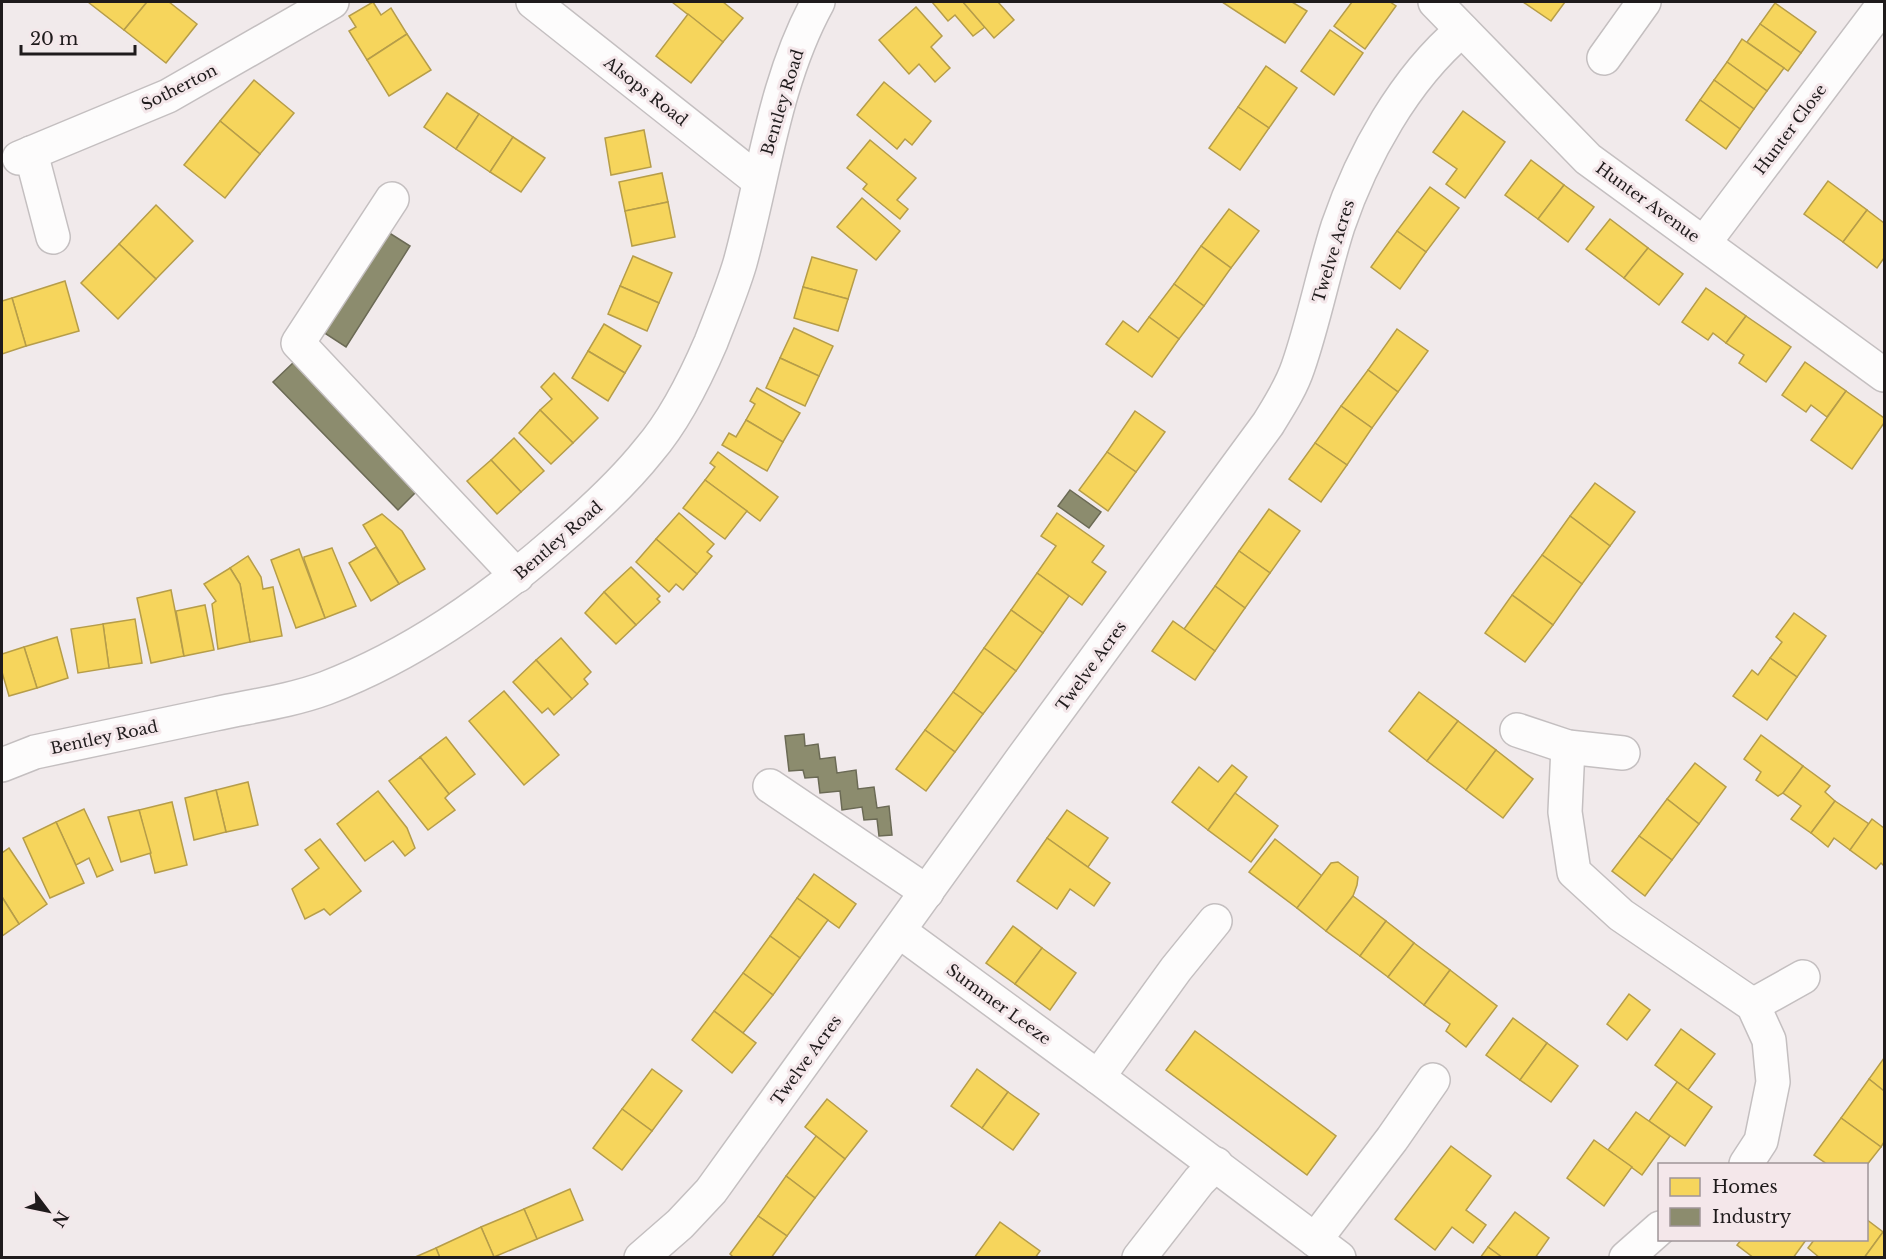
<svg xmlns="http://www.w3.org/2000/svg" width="1886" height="1259" font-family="'Libre Baskerville',serif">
	<rect width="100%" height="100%" fill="#f1eaeb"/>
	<g fill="#f6d55c" stroke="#b69d49" stroke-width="1.5">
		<path d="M88,2H147L124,30Z"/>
		<path d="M147,2H169L197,24L166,63L124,30Z"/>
		<path d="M373,2L381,15L391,8L407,34L367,60L349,31L356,27L349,16Z"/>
		<path d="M672,2H723L743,18L723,42Z"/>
		<path d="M932,2H963L985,27L973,36L955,15L948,21Z"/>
		<path d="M963,2H998L1014,20L994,38Z"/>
		<path d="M1222,2H1292L1307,11L1285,43Z"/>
		<path d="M1352,2H1390L1396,6L1365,49L1334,26Z"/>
		<path d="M1523,2H1565L1551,21Z"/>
		<path d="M1775,3L1816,32L1801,53L1760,24Z"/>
		<path d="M916,7L942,36L931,47L950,68L935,82L919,64L909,74L879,40Z"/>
		<path d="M688,14L723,42L691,83L656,56Z"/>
		<path d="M1760,24L1801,53L1788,71L1747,42Z"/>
		<path d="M1330,30L1363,53L1334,95L1301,71Z"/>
		<path d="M407,34L431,70L389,96L367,60Z"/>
		<path d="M1742,39L1784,68L1767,91L1727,62Z"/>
		<path d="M1727,62L1767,91L1754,109L1714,80Z"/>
		<path d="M1266,66L1297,88L1269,128L1238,107Z"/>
		<path d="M254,80L294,113L260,154L220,121Z"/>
		<path d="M1714,80L1754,109L1740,129L1700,100Z"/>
		<path d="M884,82L931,121L912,145L905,139L897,149L857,115Z"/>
		<path d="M447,93L479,114L456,149L424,127Z"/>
		<path d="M1700,100L1740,129L1726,149L1686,120Z"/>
		<path d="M1238,107L1269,128L1240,170L1209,148Z"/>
		<path d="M1463,111L1505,142L1465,198L1446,184L1457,169L1433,152Z"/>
		<path d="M479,114L513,137L490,172L456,149Z"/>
		<path d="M220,121L260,154L225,198L184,165Z"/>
		<path d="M644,130L651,167L611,175L605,138Z"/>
		<path d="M513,137L545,158L521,192L490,172Z"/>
		<path d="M870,140L916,178L897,200L908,209L900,219L863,189L867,184L847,168Z"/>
		<path d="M1531,160L1564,185L1538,219L1505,195Z"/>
		<path d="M662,173L668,202L625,211L619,182Z"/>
		<path d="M1828,181L1867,210L1843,242L1804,214Z"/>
		<path d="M1564,185L1594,207L1568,242L1538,219Z"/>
		<path d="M1430,187L1459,208L1426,252L1397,231Z"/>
		<path d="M862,198L900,231L876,260L837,227Z"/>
		<path d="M668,202L675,237L632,246L625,211Z"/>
		<path d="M156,205L193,241L156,279L119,244Z"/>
		<path d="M1229,209L1259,231L1231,268L1201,246Z"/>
		<path d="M1867,210L1884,223V258L1877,268L1843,242Z"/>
		<path d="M1610,219L1648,248L1624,278L1586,249Z"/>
		<path d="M1397,231L1426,252L1400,289L1371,267Z"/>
		<path d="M119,244L156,279L118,319L81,283Z"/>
		<path d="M1201,246L1231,268L1204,306L1174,284Z"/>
		<path d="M1648,248L1683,274L1659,305L1624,278Z"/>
		<path d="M633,256L672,273L659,303L620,286Z"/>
		<path d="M812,257L857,270L848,299L803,287Z"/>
		<path d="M65,281L79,331L26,346L12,298Z"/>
		<path d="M1174,284L1204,306L1179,339L1149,317Z"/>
		<path d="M620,286L659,303L647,331L608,314Z"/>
		<path d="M803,287L848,299L838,331L794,318Z"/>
		<path d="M1706,288L1746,316L1726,343L1713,333L1708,340L1682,322Z"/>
		<path d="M12,298L26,346L2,354V301Z"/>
		<path d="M1746,316L1791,347L1766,382L1739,363L1744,355L1726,343Z"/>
		<path d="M1149,317L1179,339L1152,377L1106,344L1123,321L1138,332Z"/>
		<path d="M604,324L641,346L625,373L588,351Z"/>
		<path d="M794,328L833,346L819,376L780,358Z"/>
		<path d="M1397,329L1428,351L1398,392L1368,370Z"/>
		<path d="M588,351L625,373L608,401L572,378Z"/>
		<path d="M780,358L819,376L805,406L766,388Z"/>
		<path d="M1805,362L1846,391L1827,417L1811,405L1806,412L1782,395Z"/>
		<path d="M1368,370L1398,392L1372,428L1341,406Z"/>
		<path d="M554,373L598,418L573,443L540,410L552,399L541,387Z"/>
		<path d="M757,388L800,413L783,442L746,420L755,404L750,401Z"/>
		<path d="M1846,391L1884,418V423L1852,469L1811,440Z"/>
		<path d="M1341,406L1372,428L1347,465L1315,443Z"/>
		<path d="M540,410L573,443L551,464L519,433Z"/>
		<path d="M1135,411L1165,432L1136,472L1107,452Z"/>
		<path d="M746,420L783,442L767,471L722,445L729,433L736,437Z"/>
		<path d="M514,438L544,471L521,492L491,460Z"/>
		<path d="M1315,443L1347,465L1321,502L1289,479Z"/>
		<path d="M718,452L778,497L760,521L705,480L715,467L710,463Z"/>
		<path d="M1107,452L1136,472L1108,511L1079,490Z"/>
		<path d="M491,460L521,492L497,514L467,481Z"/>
		<path d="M705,480L747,511L725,539L683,508Z"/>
		<path d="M1595,483L1635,512L1610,546L1570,516Z"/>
		<path d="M1269,509L1300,531L1270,573L1239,551Z"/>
		<path d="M679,513L714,544L707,552L712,556L697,574L656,539Z"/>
		<path d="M1057,513L1104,546L1092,562L1106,572L1082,605L1037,573L1056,546L1041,536Z"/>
		<path d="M382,514L402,531L425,569L399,584L363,525Z"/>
		<path d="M1570,516L1610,546L1582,584L1542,555Z"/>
		<path d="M656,539L697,574L683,590L676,584L669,592L636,562Z"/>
		<path d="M376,547L399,584L371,601L349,563Z"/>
		<path d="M332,548L356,606L325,618L304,559V557Z"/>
		<path d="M299,549L325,618L296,628L271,560Z"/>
		<path d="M1239,551L1270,573L1245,608L1215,586Z"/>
		<path d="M1542,555L1582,584L1553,625L1512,595Z"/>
		<path d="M248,556L261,577L263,589L273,587L282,636L250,642L240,584L230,568Z"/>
		<path d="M631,567L660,596L657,599L660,602L636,625L604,592Z"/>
		<path d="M230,568L240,584L250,642L218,649L212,604L216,601L204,584Z"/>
		<path d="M1037,573L1069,596L1043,633L1011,610Z"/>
		<path d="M1215,586L1245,608L1215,651L1184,629Z"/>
		<path d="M171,590L184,656L151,663L137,598Z"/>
		<path d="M604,592L636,625L616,644L585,613Z"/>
		<path d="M1512,595L1553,625L1525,662L1485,633Z"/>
		<path d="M205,605L214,650L184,656L176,611Z"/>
		<path d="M1011,610L1043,633L1016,671L984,648Z"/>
		<path d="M1794,613L1826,636L1797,677L1770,658L1782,642L1776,637Z"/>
		<path d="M135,619L142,663L109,668L103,624Z"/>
		<path d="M1173,621L1215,651L1195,680L1152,651Z"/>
		<path d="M103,624L109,668L78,673L71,629Z"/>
		<path d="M57,637L68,678L37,688L24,647Z"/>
		<path d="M561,638L591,672L584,679L588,684L572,699L536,660Z"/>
		<path d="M24,647L37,688L9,696L2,672V654Z"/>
		<path d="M984,648L1016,671L983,714L953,692Z"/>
		<path d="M1770,658L1797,677L1767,720L1733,696L1752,670L1758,675Z"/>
		<path d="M536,660L572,699L554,715L548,708L542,713L513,682Z"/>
		<path d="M504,691L559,755L524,785L469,721Z"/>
		<path d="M953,692L983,714L955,752L925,730Z"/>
		<path d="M1419,692L1458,721L1427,761L1389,731Z"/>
		<path d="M1458,721L1496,750L1466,790L1427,761Z"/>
		<path d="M925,730L955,752L926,791L896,769Z"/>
		<path d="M1761,735L1803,766L1783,793L1778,796L1756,780L1761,772L1744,759Z"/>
		<path d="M446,737L475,774L449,794L420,757Z"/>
		<path d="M1496,750L1533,779L1503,818L1466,790Z"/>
		<path d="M420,757L449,794L445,798L455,810L428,830L389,781Z"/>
		<path d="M1695,763L1726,787L1699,824L1667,799Z"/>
		<path d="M1232,765L1247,777L1208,830L1172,802L1199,767L1218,782Z"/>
		<path d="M1803,766L1830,786L1825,792L1835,801L1811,833L1791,819L1801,806L1783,793Z"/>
		<path d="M248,782L258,825L226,832L216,790Z"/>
		<path d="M216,790L226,832L194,840L185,798Z"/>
		<path d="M378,791L407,828L415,848L405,856L393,841L365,861L337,824Z"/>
		<path d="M1235,793L1278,826L1251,862L1208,830Z"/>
		<path d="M1667,799L1699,824L1672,860L1639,836Z"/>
		<path d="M1835,801L1869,824L1850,850L1834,838L1828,847L1811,833Z"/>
		<path d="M172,802L187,865L155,873L139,810Z"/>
		<path d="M84,809L113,870L97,877L89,858L76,865L56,822Z"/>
		<path d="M139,810L151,853L121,862L108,817Z"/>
		<path d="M1067,810L1108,838L1088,867L1047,838Z"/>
		<path d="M1872,819L1884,828V866L1881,863L1876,869L1850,850Z"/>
		<path d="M56,822L84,883L50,898L23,838Z"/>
		<path d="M1639,836L1672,860L1645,896L1612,871Z"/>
		<path d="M1047,838L1110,883L1094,906L1070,889L1057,909L1017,881Z"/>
		<path d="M320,839L361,891L330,915L324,909L305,919L292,889L319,868L305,850Z"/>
		<path d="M1275,839L1322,876L1297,908L1249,872Z"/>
		<path d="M9,848L47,904L19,924L2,897V853Z"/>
		<path d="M1338,862L1358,877L1357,885L1353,896L1326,931L1297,908L1331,863Z"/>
		<path d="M814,874L856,904L839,928L797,898Z"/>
		<path d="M1353,896L1386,921L1360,956L1326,931Z"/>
		<path d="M2,897L19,924L2,936Z"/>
		<path d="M797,898L828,920L800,958L770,936Z"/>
		<path d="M1386,921L1414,943L1388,977L1360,956Z"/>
		<path d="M1013,926L1042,948L1015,984L986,963Z"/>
		<path d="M770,936L800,958L773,995L743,973Z"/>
		<path d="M1414,943L1450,970L1424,1005L1388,977Z"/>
		<path d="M1042,948L1076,973L1050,1010L1015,984Z"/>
		<path d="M1450,970L1497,1006L1466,1047L1446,1031L1450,1024L1424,1005Z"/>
		<path d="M743,973L773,995L743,1033L714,1011Z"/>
		<path d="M1629,994L1650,1010L1627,1040L1607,1024Z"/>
		<path d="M714,1011L756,1043L732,1073L692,1040Z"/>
		<path d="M1513,1018L1547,1043L1520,1080L1486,1055Z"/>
		<path d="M1681,1029L1715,1054L1688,1090L1655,1065Z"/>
		<path d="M1195,1031L1336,1136L1307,1175L1166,1070Z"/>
		<path d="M1547,1043L1578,1066L1551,1102L1520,1080Z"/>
		<path d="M1884,1058V1091L1869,1079Z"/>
		<path d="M652,1069L682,1091L652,1131L622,1109Z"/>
		<path d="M977,1069L1008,1092L982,1128L951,1106Z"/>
		<path d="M1869,1079L1884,1091V1142L1881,1147L1841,1118Z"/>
		<path d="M1677,1082L1712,1107L1685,1146L1649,1121Z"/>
		<path d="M1008,1092L1039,1114L1013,1150L982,1128Z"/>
		<path d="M827,1099L867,1131L845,1159L805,1127Z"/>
		<path d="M622,1109L652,1131L622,1170L593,1148Z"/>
		<path d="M1636,1112L1670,1136L1642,1175L1608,1150Z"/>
		<path d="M1841,1118L1881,1147L1866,1166L1827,1164L1814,1155Z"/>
		<path d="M816,1136L845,1159L815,1198L786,1176Z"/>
		<path d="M1594,1140L1632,1167L1604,1206L1567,1178Z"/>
		<path d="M1451,1146L1491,1176L1466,1210L1486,1225L1473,1243L1452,1227L1435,1250L1395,1219Z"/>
		<path d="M786,1176L815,1198L787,1236L758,1216Z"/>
		<path d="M570,1189L583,1220L537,1239L524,1209Z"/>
		<path d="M524,1209L537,1239L494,1257L481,1227Z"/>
		<path d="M1515,1212L1549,1238L1535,1258H1503L1488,1247Z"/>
		<path d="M758,1216L787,1236L771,1258H734L730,1254Z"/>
		<path d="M1866,1219L1883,1232L1864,1258H1820L1808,1248L1814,1240H1866Z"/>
		<path d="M1000,1222L1040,1251L1035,1258H974Z"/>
		<path d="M481,1227L494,1257L440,1258L436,1248Z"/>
		<path d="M1884,1231V1258H1864L1883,1232Z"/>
		<path d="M1741,1240H1806L1793,1258H1754L1737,1245Z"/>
		<path d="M1488,1247L1503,1258H1480Z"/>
		<path d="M436,1248L440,1258H413Z"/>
	</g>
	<g fill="#8c8c6e" stroke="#6b6a55" stroke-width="1.5">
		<path d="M383,229L410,246L346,347L320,330Z"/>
		<path d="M295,361L419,489L398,510L273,382Z"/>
		<path d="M1070,490L1101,512L1089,528L1058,506Z"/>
		<path d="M804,734L805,746L818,744L820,759L835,757L837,773L856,770L858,789L874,787L877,808L889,806L892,835L879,836L877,819L864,820L862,807L842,810L840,791L820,793L818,777L805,778L803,770L789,771L785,736Z"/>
	</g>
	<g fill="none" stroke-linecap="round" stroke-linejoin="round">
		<defs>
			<g id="minor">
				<path d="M533,2L759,181"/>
				<path d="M1435,2L1588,159L1884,375"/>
				<path d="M1604,58L1644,2"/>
				<path d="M31,153L53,237"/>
				<path d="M19,158L168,96L332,2"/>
				<path d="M392,199L298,343L517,576"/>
				<path d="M1704,243L1884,4"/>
				<path d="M1517,730L1568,747L1623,753"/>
				<path d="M1568,747L1565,812L1574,872L1621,915L1753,1005L1769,1040L1773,1082L1761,1141L1746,1164"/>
				<path d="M2,765L35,752C95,739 155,727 215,714C252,706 291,701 326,688C412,655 487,602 556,542C589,514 622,484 649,450C674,421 696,377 711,342C721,316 732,290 740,263C764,176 774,82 818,2"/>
				<path d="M770,786L927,892"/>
				<path d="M899,931L1098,1077L1339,1258"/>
				<path d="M1753,1005L1803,977"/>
				<path d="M1098,1077L1176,969L1215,921"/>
				<path d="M1315,1240L1392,1139L1433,1080"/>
				<path d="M641,1258L680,1224L711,1191L1022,759L1268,424C1279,406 1291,388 1298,367C1314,321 1323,273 1338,226C1362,156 1404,79 1462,30"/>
				<path d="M1139,1258L1199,1181L1216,1164"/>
				<path d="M1626,1258L1660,1228"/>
			</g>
		</defs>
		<use href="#minor" stroke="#c4bfc0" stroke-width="36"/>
		<use href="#minor" stroke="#fdfcfc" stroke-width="33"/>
	</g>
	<g text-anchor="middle" stroke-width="6" stroke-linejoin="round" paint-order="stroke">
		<g font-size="16" fill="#1f1b1c" stroke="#f4e7ea">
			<text transform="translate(179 87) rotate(-27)" y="6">Sotherton</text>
			<text transform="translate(646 91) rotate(38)" y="6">Alsops Road</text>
			<text transform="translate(782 102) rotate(-73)" y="6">Bentley Road</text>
			<text transform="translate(1790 129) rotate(-53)" y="6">Hunter Close</text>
			<text transform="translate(1648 202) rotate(36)" y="6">Hunter Avenue</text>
			<text transform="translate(1333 251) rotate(-73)" y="6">Twelve Acres</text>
			<text transform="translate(558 540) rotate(-41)" y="6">Bentley Road</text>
			<text transform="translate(1091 666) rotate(-54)" y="6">Twelve Acres</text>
			<text transform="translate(104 737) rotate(-12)" y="6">Bentley Road</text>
			<text transform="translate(999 1004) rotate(36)" y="6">Summer Leeze</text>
			<text transform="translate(806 1060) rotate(-54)" y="6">Twelve Acres</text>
		</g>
	</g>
	<rect width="1886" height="1259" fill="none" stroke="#1f1b1c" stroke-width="6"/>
	<rect x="1658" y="1163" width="210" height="78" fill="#f4e7ea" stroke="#9f9598" stroke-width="1.5"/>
	<rect x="1670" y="1178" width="30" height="18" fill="#f6d55c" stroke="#9f9598" stroke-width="1.5"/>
	<text x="1712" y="1193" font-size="18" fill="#1f1b1c">Homes</text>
	<rect x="1670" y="1208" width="30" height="18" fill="#8c8c6e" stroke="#9f9598" stroke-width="1.5"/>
	<text x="1712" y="1223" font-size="18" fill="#1f1b1c">Industry</text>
	<g transform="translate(48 1211) rotate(122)" stroke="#f4e7ea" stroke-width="4.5" paint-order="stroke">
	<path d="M0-4.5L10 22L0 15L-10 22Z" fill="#1f1b1c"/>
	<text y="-9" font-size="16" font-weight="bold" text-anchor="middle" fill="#1f1b1c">N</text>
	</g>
	<path d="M21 45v9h114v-9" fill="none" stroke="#1f1b1c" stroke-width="3"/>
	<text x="30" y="45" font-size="18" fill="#1f1b1c" stroke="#f4e7ea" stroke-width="4.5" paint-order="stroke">20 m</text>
</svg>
